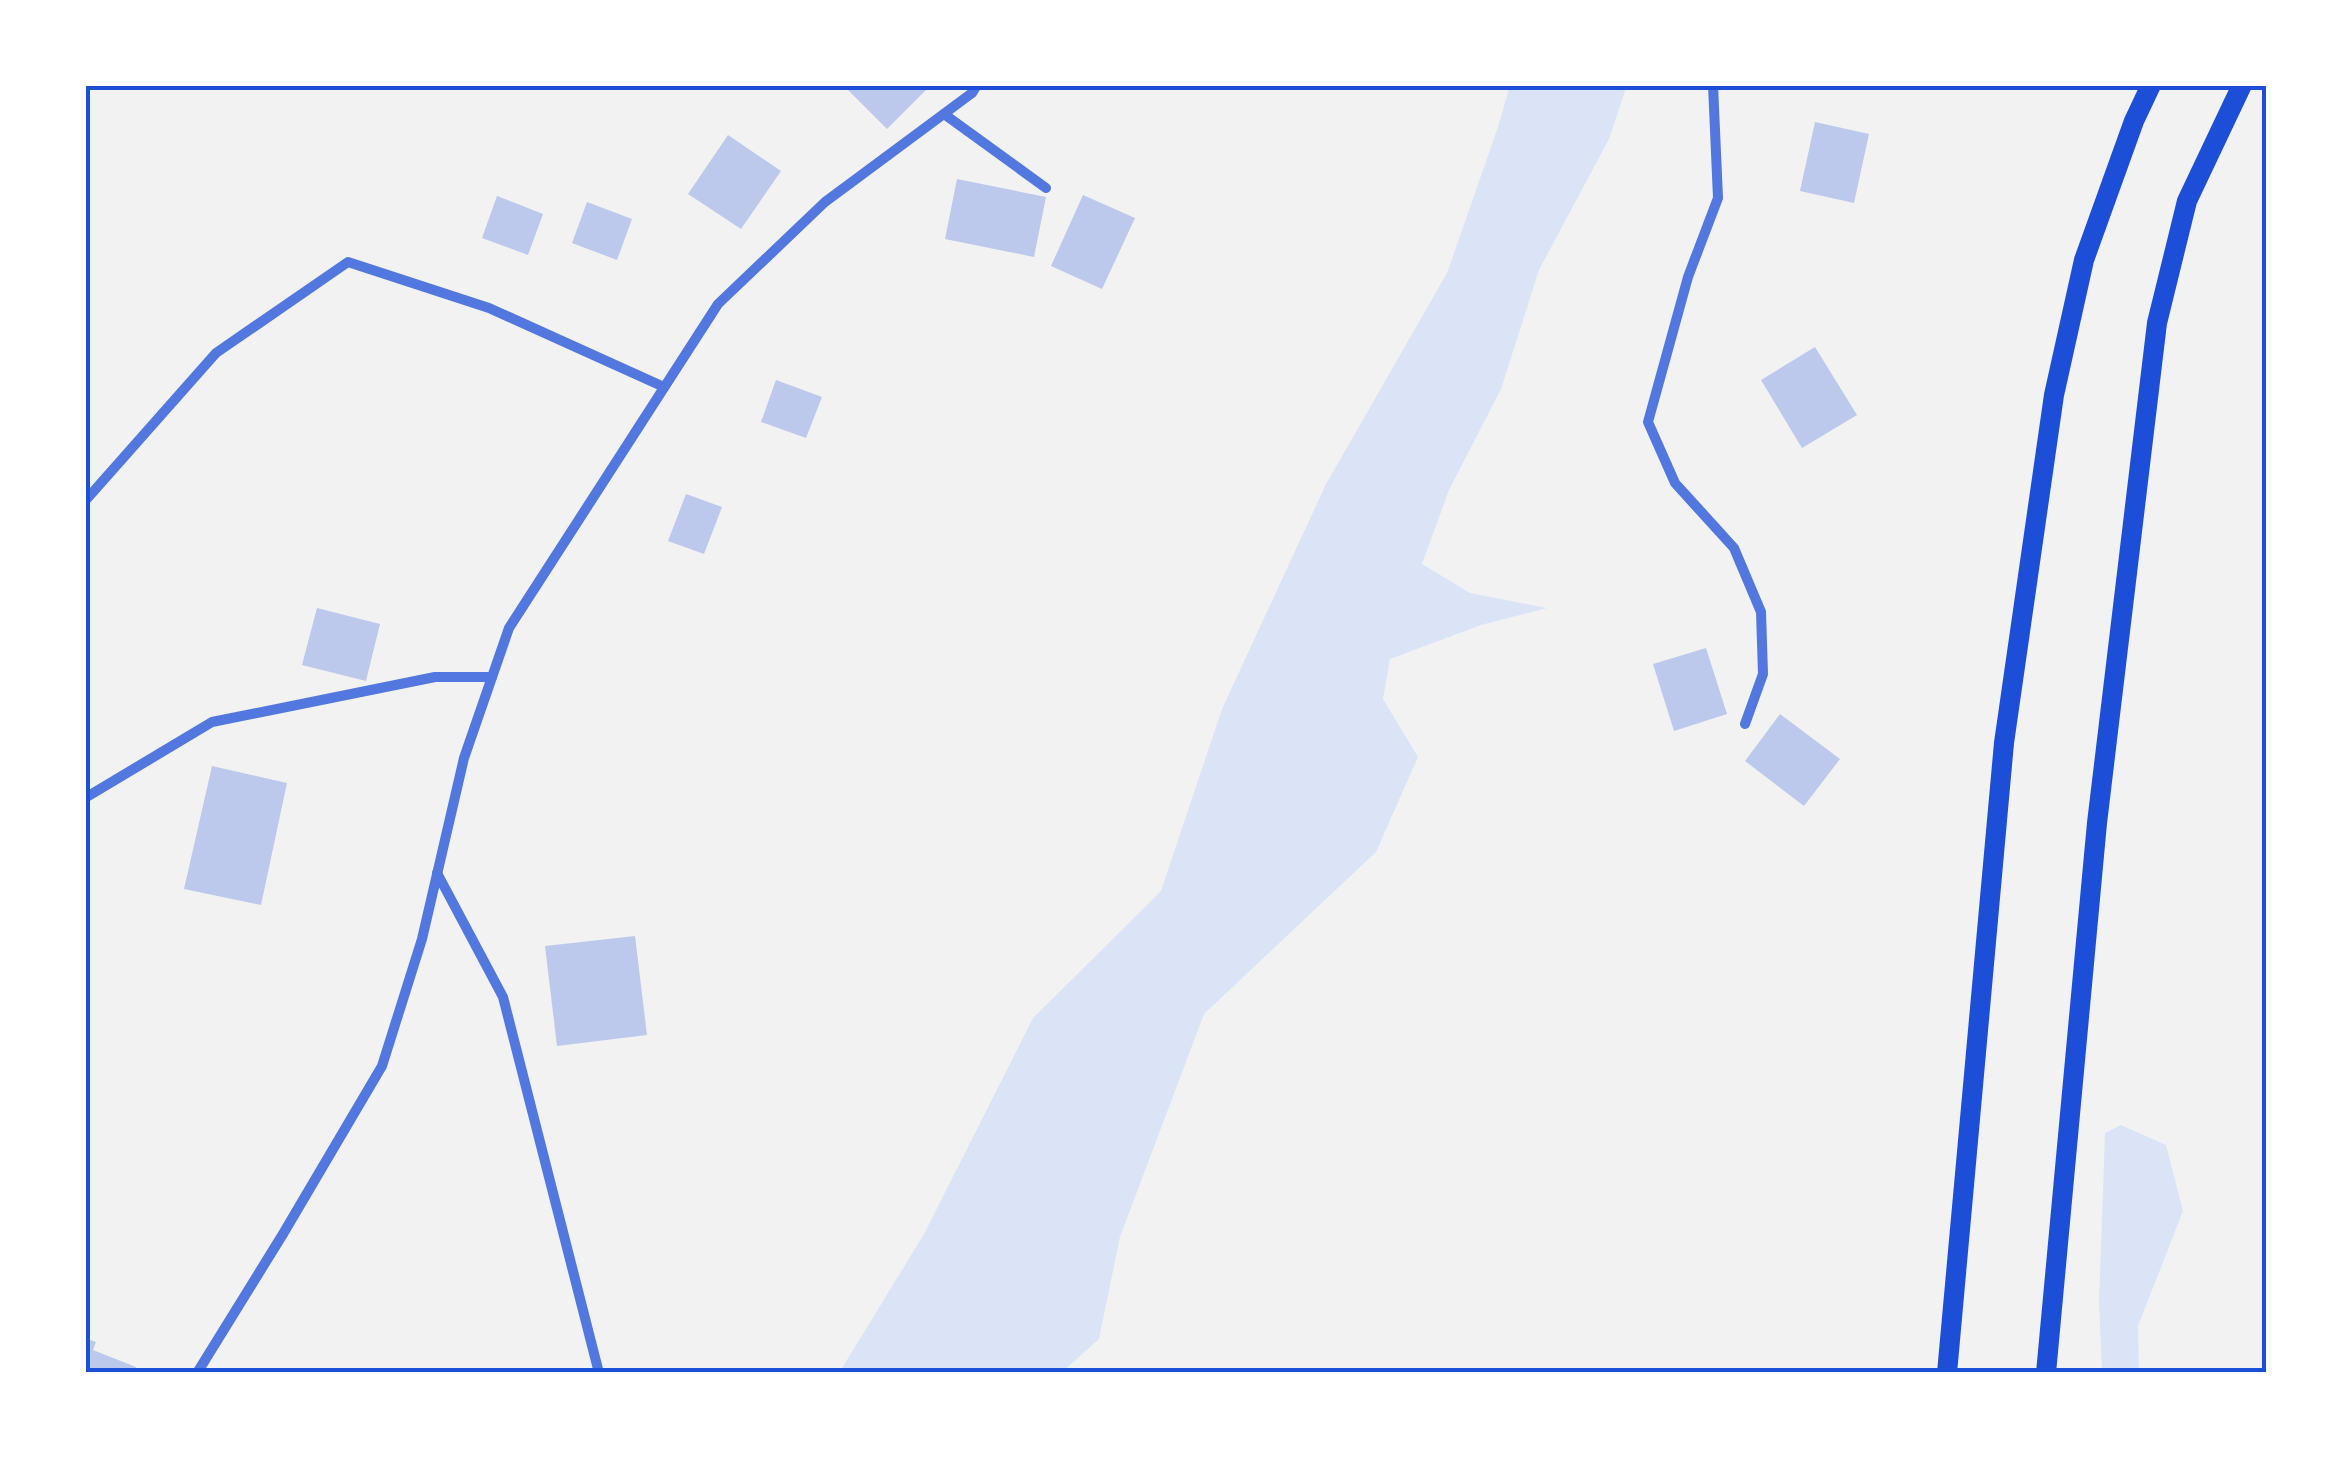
<svg xmlns="http://www.w3.org/2000/svg" width="2352" height="1458" font-family="Overpass,sans-serif">
	<rect width="100%" height="100%" fill="#f2f2f2"/>
	<g fill="#dbe4f7">
		<path d="M1510,85H1627L1609,139L1539,270L1501,389L1449,490L1422,564L1470,593L1547,608L1481,625L1390,659L1383,699L1418,757L1376,852L1204,1014L1120,1237L1099,1339L1061,1373H839L924,1234L1033,1018L1161,891L1222,709L1326,484L1447,273L1498,127Z"/>
		<path d="M2121,1125L2166,1145L2183,1211L2138,1326L2139,1373H2102L2099,1301L2105,1133Z"/>
	</g>
	<g fill="#bdc9ec">
		<path d="M843,85H931L887,129Z"/>
		<path d="M1815,122L1869,134L1854,203L1800,191Z"/>
		<path d="M728,135L781,171L741,229L688,194Z"/>
		<path d="M957,179L1046,197L1034,257L945,239Z"/>
		<path d="M1083,195L1135,218L1102,289L1051,266Z"/>
		<path d="M497,196L543,214L528,255L482,238Z"/>
		<path d="M587,202L632,219L617,260L572,243Z"/>
		<path d="M1815,347L1857,415L1802,448L1761,380Z"/>
		<path d="M776,380L822,397L806,438L761,422Z"/>
		<path d="M686,494L722,507L704,554L668,541Z"/>
		<path d="M317,608L380,624L366,681L302,665Z"/>
		<path d="M1706,648L1727,714L1674,731L1653,664Z"/>
		<path d="M1780,714L1840,759L1804,806L1745,761Z"/>
		<path d="M212,766L287,783L261,905L184,889Z"/>
		<path d="M635,936L647,1035L557,1046L545,946Z"/>
		<path d="M85,1338L96,1342L93,1350L136,1367L134,1373H85Z"/>
	</g>
	<g fill="none" stroke-linecap="round" stroke-linejoin="round">
		<g stroke="#5277de" stroke-width="10">
			<path d="M1713,85L1718,198L1688,277L1648,422L1675,483L1734,548L1761,612L1763,674L1745,724"/>
			<path d="M944,114L1046,188"/>
			<path d="M85,501L216,353L348,262L489,308L664,387"/>
			<path d="M85,798L212,722L435,677H492"/>
			<path d="M437,873L503,997L599,1373"/>
			<path d="M197,1373L283,1234L382,1066L422,939L464,758L509,628L718,304L825,202L972,93L977,85"/>
		</g>
		<g stroke="#1d4ed8" stroke-width="20">
			<path d="M1947,1373L2004,743L2054,395L2084,260L2134,121L2151,85"/>
			<path d="M2046,1373L2097,823L2157,323L2187,201L2242,85"/>
		</g>
	</g>
	<rect width="2352" height="1458" fill="none" stroke="#ffffff" stroke-width="175"/>
	<rect x="88" y="88" width="2176" height="1282" fill="none" stroke="#1d4ed8" stroke-width="4"/>
</svg>
